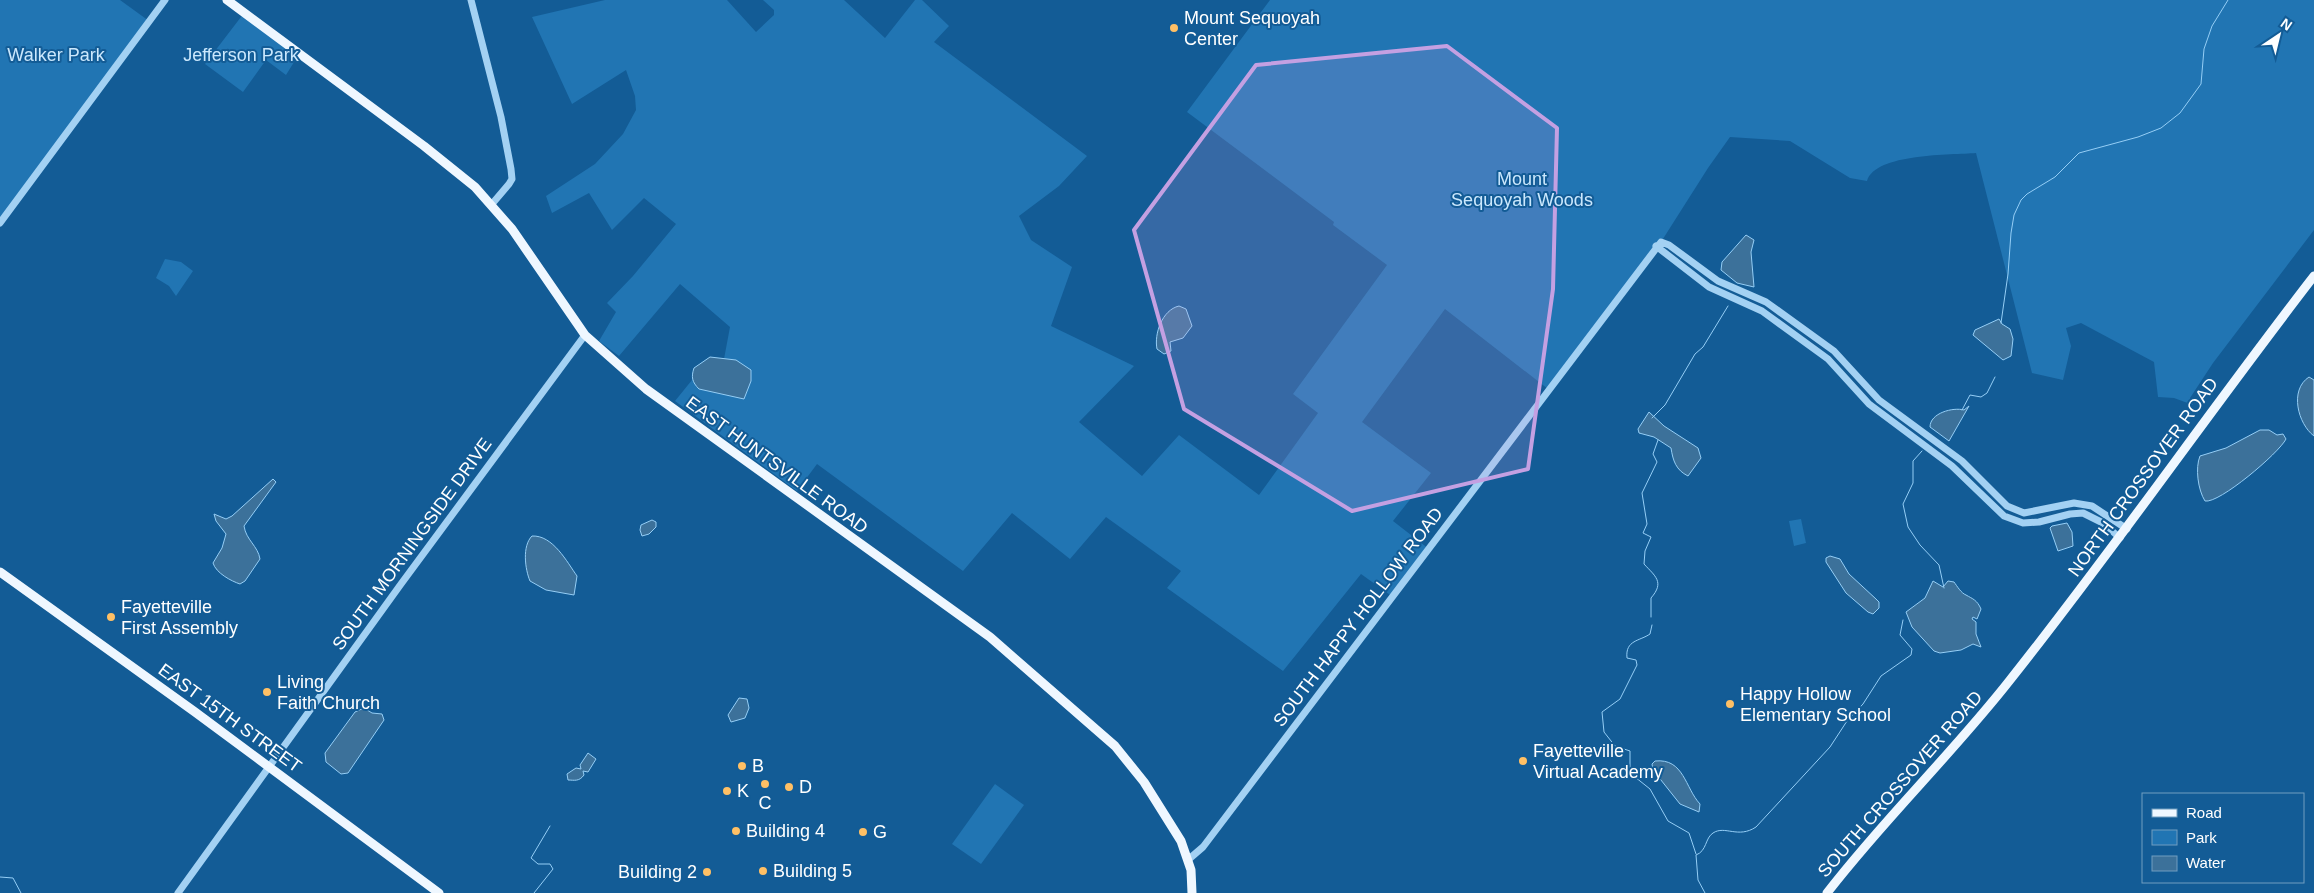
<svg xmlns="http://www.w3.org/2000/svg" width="2314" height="893" font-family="Helvetica,sans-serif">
	<rect width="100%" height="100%" fill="#135c96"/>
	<g fill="#2175b3">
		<path d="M0,0H120L149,21L0,223Z"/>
		<path d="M605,0H727L756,32L774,15V10L763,0H844L885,38L915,0H922L949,26L934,42L1087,156L1059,186L1019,216L1031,240L1072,267L1051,326L1134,366L1079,422L1142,476L1179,435L1259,495L1318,413L1293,394L1387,265L1333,225L1334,222L1187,112L1270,0H2314V230L2213,363L2190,398L2193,405L2174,398L2158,397L2154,362L2081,323L2066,328L2071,346L2063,380L2032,373L1976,153C1952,155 1875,153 1867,181L1850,178L1790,141L1730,137L1708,168L1661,242L1548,389L1445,309L1362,422L1431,473L1393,521L1429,549L1393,597L1361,574L1283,671L1167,588L1181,571L1106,517L1070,559L1012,513L963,571L817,464L797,491L675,401L692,380L694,368L710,357L724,359L730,327L680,284L619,356L599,341L616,312L607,303L633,276L676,224L644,198L612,230L589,193L552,213L546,196L595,164L623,134L636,110L635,96L626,70L572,104L532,17Z"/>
		<path d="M244,13L299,54L286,75L266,60L243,92L205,64Z"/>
		<path d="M165,259L181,262L193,271L176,296L169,286L156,278Z"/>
		<path d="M1801,519L1806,543L1794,546L1789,521Z"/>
		<path d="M995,784L1024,805L981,864L952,844Z"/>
	</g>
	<g fill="#3c719a" stroke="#95cef6">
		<path d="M1746,235L1754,240L1751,252L1754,287L1737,283L1721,270L1722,262Z"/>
		<path d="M1179,306L1186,309L1192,326L1183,338L1170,342L1171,351L1164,354L1157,349C1154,334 1162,310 1179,306Z"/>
		<path d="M1999,319L2002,324L2010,329L2013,339L2011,356L2003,360L1973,335L1975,330Z"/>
		<path d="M710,357L736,360L751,370V381L744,399L699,389C692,382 691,377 694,368Z"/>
		<path d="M2309,377L2314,380V436C2298,424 2289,390 2309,377Z"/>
		<path d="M1969,406L1949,441L1930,427C1930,413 1953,407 1964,410Z"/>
		<path d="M1649,412L1664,426L1698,448L1701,458L1688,476C1676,470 1673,461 1671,448L1654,437L1639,433L1638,429Z"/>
		<path d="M2260,430H2269L2277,435L2283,434L2286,439C2279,453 2219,504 2205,501C2198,490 2195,468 2200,456L2226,448Z"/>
		<path d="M273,479L276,482L244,526C246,540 258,546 260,559L245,581L240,584C231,581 216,573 213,563L222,548L226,534L216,521L214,514L226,519L232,516Z"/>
		<path d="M652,520L656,522V527L649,534L642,536L640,530L641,525Z"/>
		<path d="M2067,523L2072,532L2073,546L2058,551L2050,528L2052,526Z"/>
		<path d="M532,536C553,535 567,562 577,576L574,595L546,590L530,581C525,569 522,546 532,536Z"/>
		<path d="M1830,556L1840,559L1849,574L1876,599L1879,602V608L1873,614L1868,612L1846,593L1826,562V558Z"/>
		<path d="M1933,581L1943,587L1948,581L1954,582C1957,586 1961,593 1966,595C1973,599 1977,600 1981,609L1977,619L1973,617L1972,619L1976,622V634L1981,647L1973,644L1961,650L1940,653L1934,651L1912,627L1906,612L1925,598Z"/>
		<path d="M739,698L747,699L749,708L745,718L731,722L728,715Z"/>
		<path d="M364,708L372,713L382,714L384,720L348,773L341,774L326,762L325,753L355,712Z"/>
		<path d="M588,753L596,759L588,772L583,771L584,775C579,782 574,780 568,780L567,774L576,768L581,769L580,765Z"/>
		<path d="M1655,761C1684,758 1685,788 1700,804L1699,812L1680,804L1653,770L1652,764Z"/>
	</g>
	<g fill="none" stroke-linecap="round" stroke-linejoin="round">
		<g stroke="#95cef6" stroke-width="1">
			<path d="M2001,323L2008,274L2011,233L2014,215L2021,200L2027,194L2055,177L2079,153L2138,137L2161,128L2180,113L2201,84L2204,49L2212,26L2228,0"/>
			<path d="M1962,410L1970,395L1981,397L1987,393L1995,377"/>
			<path d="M1652,418L1665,405L1695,354L1703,347L1728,306"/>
			<path d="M1922,451L1913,461V483L1903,504L1908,527L1920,545L1939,565L1944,588"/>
			<path d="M1651,617V598C1665,582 1655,576 1644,564L1645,551L1651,537L1643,533L1647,524L1642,493L1657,462L1653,454L1658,440"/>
			<path d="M1652,625L1650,634C1640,641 1625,640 1627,658L1636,660L1637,665L1620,699L1602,712L1604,732L1615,746L1630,751V773L1650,789L1668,821L1689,833L1696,854"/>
			<path d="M0,877L13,878L21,893"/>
			<path d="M534,893L553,869L550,864H538L531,858L550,826"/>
			<path d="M1705,893L1698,880L1696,855C1707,851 1705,838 1713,833C1725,825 1738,839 1756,827L1830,747L1847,721L1863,704L1881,676L1911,655L1912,649L1900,635L1903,620"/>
		</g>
		<g stroke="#a3d1f3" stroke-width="7">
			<path d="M471,0L501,117L511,169L512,179L509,184L492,204"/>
			<path d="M0,223L165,0"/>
			<path d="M1656,246L1709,287L1762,311L1828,359L1869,404L1952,466L2004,516L2023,523L2039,522L2070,514L2083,513L2103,523L2120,538"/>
			<path d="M1189,859L1203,847L1661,242L1669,245L1718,281L1766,302L1834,351L1879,400L1962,461L2007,506L2024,513L2074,503L2092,506L2127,529"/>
			<path d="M178,893L401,584L585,335"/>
		</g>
		<g stroke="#eff7ff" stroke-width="9">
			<path d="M227,0L424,146L475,187L512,229L585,335L646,389L990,637L1115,746L1144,782L1181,841L1191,870L1192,893"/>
			<path d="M0,572L195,712L439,893"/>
			<path d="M1827,893C1884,819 1952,754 2010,680C2115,548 2211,409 2314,276"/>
		</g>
	</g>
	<path fill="#c4a0e2" fill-opacity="0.2" stroke="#c4a0e2" stroke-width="4" stroke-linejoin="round" d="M1447,46L1557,128L1553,289L1528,469L1352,511L1184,409L1134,230L1256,65Z"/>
	<g fill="#ffc065" stroke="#135c96" stroke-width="2">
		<circle cx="1174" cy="28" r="5"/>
		<circle cx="111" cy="617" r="5"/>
		<circle cx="267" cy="692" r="5"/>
		<circle cx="1730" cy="704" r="5"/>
		<circle cx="1523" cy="761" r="5"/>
		<circle cx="742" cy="766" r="5"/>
		<circle cx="765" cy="784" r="5"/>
		<circle cx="789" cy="787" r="5"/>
		<circle cx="727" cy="791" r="5"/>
		<circle cx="736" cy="831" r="5"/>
		<circle cx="863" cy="832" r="5"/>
		<circle cx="763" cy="871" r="5"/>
		<circle cx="707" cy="872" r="5"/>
	</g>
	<g text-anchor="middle" stroke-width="4" stroke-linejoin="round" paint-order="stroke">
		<g font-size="18" fill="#fff" stroke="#135c96" text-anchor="start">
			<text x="1184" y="24">Mount Sequoyah<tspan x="1184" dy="21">Center</tspan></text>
			<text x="121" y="613">Fayetteville<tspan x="121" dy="21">First Assembly</tspan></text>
			<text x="277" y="688">Living<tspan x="277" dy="21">Faith Church</tspan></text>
			<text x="1740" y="700">Happy Hollow<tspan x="1740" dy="21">Elementary School</tspan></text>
			<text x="1533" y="757">Fayetteville<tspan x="1533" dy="21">Virtual Academy</tspan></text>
			<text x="752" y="772">B</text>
			<text x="799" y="793">D</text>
			<text x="737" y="797">K</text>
			<text x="765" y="809" text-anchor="middle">C</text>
			<text x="746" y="837">Building 4</text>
			<text x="873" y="838">G</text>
			<text x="773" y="877">Building 5</text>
			<text x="697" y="878" text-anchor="end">Building 2</text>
		</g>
		<g font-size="18" fill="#cbe8fd" stroke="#135c96">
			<text x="56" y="61">Walker Park</text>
			<text x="241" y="61">Jefferson Park</text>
			<text x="1522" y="185">Mount<tspan x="1522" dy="21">Sequoyah Woods</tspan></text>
		</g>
		<g font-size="18" fill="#fff" stroke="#135c96">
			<text transform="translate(777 465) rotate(36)" y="6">EAST HUNTSVILLE ROAD</text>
			<text transform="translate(2143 477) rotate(-54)" y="6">NORTH CROSSOVER ROAD</text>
			<text transform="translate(412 544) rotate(-54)" y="6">SOUTH MORNINGSIDE DRIVE</text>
			<text transform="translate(1358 617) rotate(-53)" y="6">SOUTH HAPPY HOLLOW ROAD</text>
			<text transform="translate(230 718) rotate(36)" y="6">EAST 15TH STREET</text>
			<text transform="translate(1900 784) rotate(-49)" y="6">SOUTH CROSSOVER ROAD</text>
		</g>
	</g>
	<rect x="2142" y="793" width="162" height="90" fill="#135c96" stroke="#719dc0"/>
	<rect x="2152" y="809" width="25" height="8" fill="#eff7ff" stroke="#719dc0"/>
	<text x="2186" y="818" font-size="15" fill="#ffffff">Road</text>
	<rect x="2152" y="830" width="25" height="15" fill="#2175b3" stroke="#719dc0"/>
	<text x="2186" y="843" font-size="15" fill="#ffffff">Park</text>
	<rect x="2152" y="856" width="25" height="15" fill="#3c719a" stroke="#719dc0"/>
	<text x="2186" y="868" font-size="15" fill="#ffffff">Water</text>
	<g transform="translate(2279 35) rotate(35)" stroke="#135c96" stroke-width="4" paint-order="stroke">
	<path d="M0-4L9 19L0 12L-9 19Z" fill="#ffffff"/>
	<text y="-8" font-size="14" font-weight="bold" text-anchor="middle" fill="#ffffff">N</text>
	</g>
</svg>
